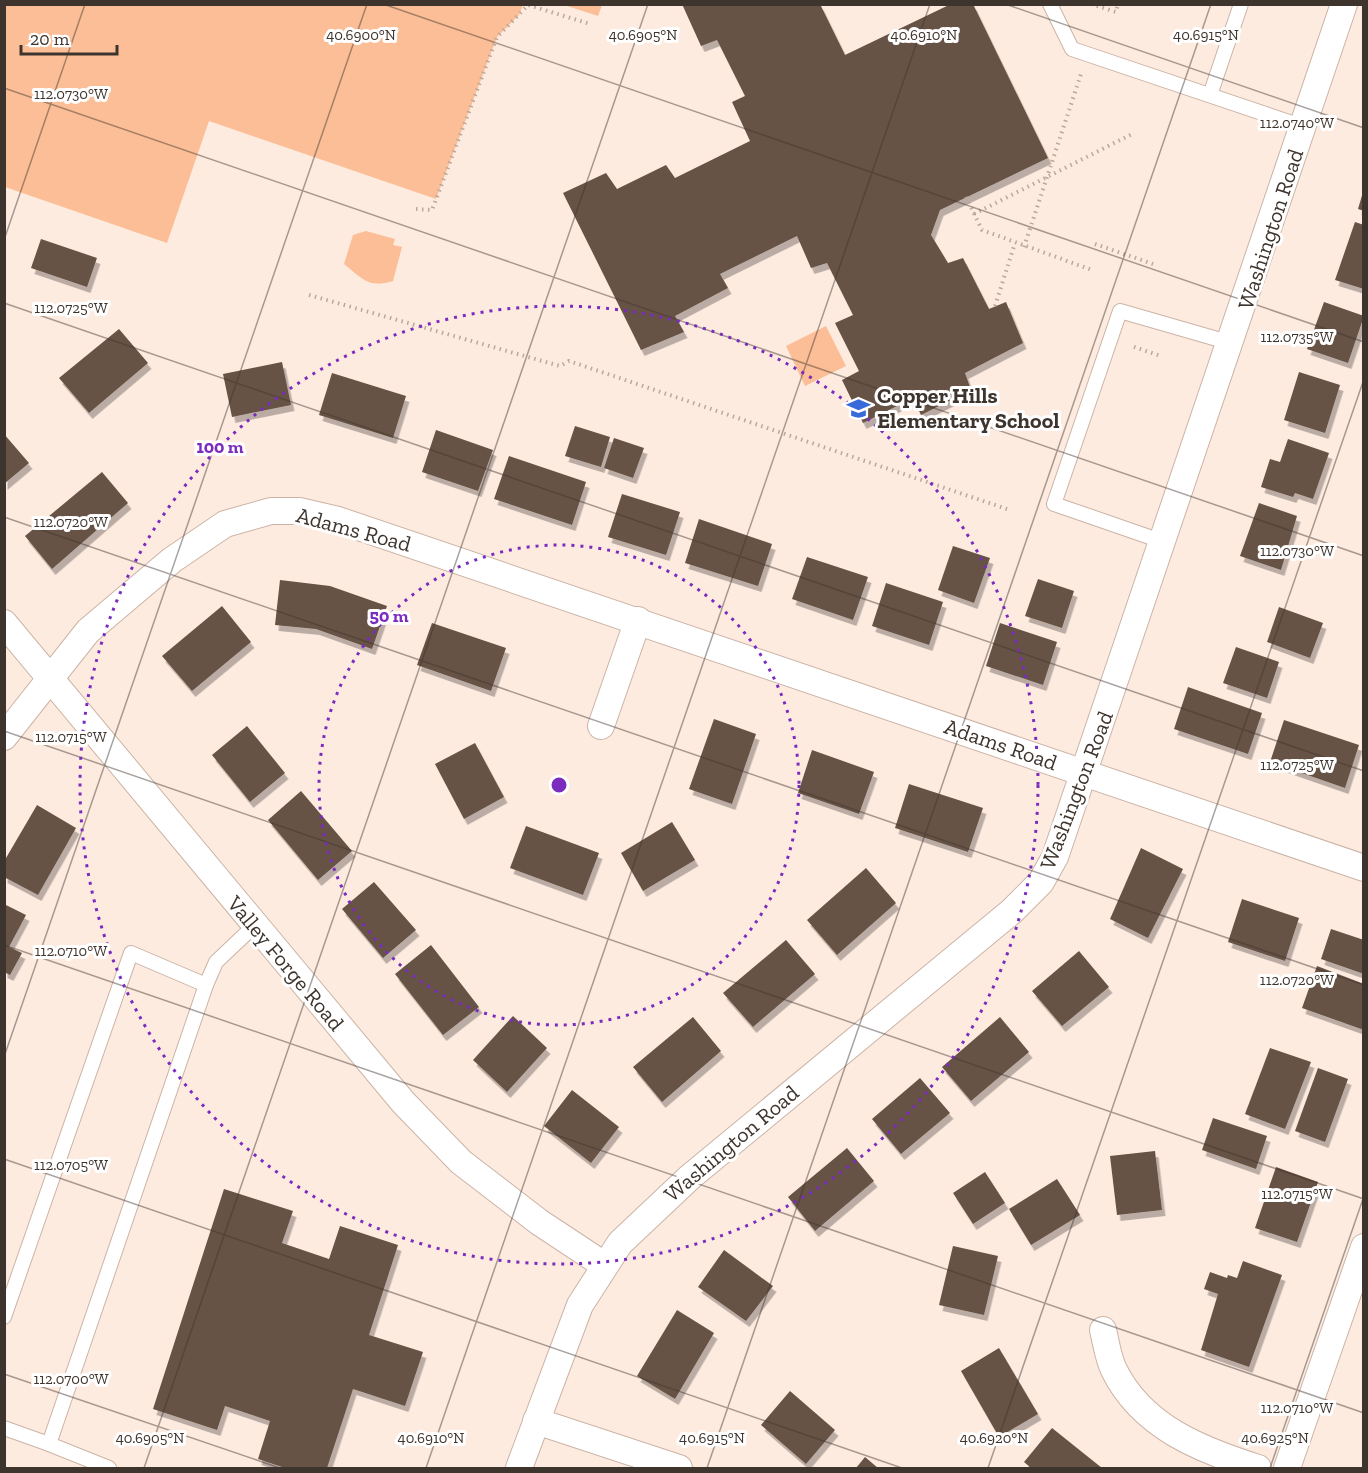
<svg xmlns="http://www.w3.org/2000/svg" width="1368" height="1473" font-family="'Zilla Slab',serif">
	<defs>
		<filter id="shadow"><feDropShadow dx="3.5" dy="6" stdDeviation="0" flood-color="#0004"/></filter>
	</defs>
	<rect width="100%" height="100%" fill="#feebdf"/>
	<g fill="#fbbe96">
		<path d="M5,4H523V5L519,15L497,37L436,199L209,121L167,243L5,187Z"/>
		<path d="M564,5H602L598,16Z"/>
		<path d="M366,231L395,239L393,245L402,247L393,281C368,288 364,280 344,264L353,235Z"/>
		<path d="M826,326L846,366L805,386L786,346Z"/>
	</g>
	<g fill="#665245" filter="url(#shadow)">
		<path d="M682,4H820L845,55L951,4H973L1048,158L940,210L931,235L948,263L963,258L989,309L1006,302L1023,343L965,373L971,390L921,415L913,398L863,423L842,380L859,371L835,323L853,315L827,263L811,268L797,236L720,274L728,288L675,316L684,332L641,350L563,193L606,173L617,189L666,165L675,178L750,141L732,102L745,96L717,40L701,46Z"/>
		<path d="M1363,192H1364V211L1358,209Z"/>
		<path d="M1355,222L1364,225V289L1335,280Z"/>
		<path d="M41,239L97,258L87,287L31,268Z"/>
		<path d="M1324,302L1364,316L1348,363L1307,349Z"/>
		<path d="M119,329L148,363L89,413L59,378Z"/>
		<path d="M282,362L291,405L232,417L223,374Z"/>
		<path d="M1299,372L1340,385L1325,433L1284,420Z"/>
		<path d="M332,373L406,396L393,438L319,415Z"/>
		<path d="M575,426L610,437L601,467L565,456Z"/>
		<path d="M436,430L493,450L478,491L422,472Z"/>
		<path d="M4,434L29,463L4,484Z"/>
		<path d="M614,438L644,448L633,478L604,468Z"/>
		<path d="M1288,439L1329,453L1313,499L1295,493L1293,497L1261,487L1270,459L1280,462Z"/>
		<path d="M509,456L586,482L572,525L494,499Z"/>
		<path d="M102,472L128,503L52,569L25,536Z"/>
		<path d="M622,494L680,512L666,555L608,537Z"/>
		<path d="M1259,503L1297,516L1281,570L1240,556Z"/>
		<path d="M699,519L772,544L758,586L685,563Z"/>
		<path d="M953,546L990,558L974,603L938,590Z"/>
		<path d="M807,557L868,577L853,620L792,599Z"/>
		<path d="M1038,579L1074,591L1062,628L1025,616Z"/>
		<path d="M280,580L330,586L387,606L372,649L316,629L275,625Z"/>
		<path d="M886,583L943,602L929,645L872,626Z"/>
		<path d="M222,606L251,642L192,691L162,656Z"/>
		<path d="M1279,607L1323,623L1310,658L1267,642Z"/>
		<path d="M432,623L506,648L491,691L417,665Z"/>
		<path d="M1000,623L1057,642L1043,685L986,666Z"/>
		<path d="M1236,647L1279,662L1267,698L1223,683Z"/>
		<path d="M1188,687L1262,713L1248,754L1174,729Z"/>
		<path d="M714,719L756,734L732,804L689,789Z"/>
		<path d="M1284,720L1359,745L1345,788L1270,762Z"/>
		<path d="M247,726L285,773L250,802L212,755Z"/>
		<path d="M475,743L504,797L464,819L435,764Z"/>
		<path d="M812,750L874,772L859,814L798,793Z"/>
		<path d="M909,784L983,808L968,852L895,828Z"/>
		<path d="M301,791L352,851L318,880L268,820Z"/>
		<path d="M37,805L76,828L38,895L4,877L6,858Z"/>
		<path d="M672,822L695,860L643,891L621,853Z"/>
		<path d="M526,826L599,853L583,895L510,868Z"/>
		<path d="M1141,848L1183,869L1148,938L1110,919Z"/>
		<path d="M866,868L896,903L837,955L807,920Z"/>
		<path d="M374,882L416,930L383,958L342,909Z"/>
		<path d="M1242,899L1299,918L1285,961L1228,942Z"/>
		<path d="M4,904L26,915L9,947L22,953L10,975L4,972Z"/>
		<path d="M1331,929L1364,940V974L1321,959Z"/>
		<path d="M786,940L815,974L753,1027L723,993Z"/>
		<path d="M431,945L479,1007L443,1035L395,974Z"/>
		<path d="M1079,951L1109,987L1062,1026L1032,991Z"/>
		<path d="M1317,966L1364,984V1030L1302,1008Z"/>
		<path d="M513,1016L547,1048L507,1092L473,1060Z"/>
		<path d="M693,1017L721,1051L662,1102L633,1067Z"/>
		<path d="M1000,1017L1029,1052L971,1101L942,1067Z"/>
		<path d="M1270,1048L1311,1062L1285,1129L1245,1114Z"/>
		<path d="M1318,1068L1348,1079L1325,1142L1295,1131Z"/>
		<path d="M920,1078L950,1113L901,1154L872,1119Z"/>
		<path d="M572,1090L619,1127L591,1163L544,1126Z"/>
		<path d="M1213,1118L1267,1136L1256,1169L1202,1150Z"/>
		<path d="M847,1148L874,1181L815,1231L788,1197Z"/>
		<path d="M1155,1151L1162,1210L1117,1215L1110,1156Z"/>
		<path d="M1276,1167L1318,1182L1297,1242L1255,1228Z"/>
		<path d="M985,1172L1005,1203L973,1224L953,1193Z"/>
		<path d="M1057,1179L1080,1215L1031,1245L1009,1209Z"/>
		<path d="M224,1189L293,1211L282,1243L329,1259L340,1226L398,1245L369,1335L423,1352L405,1406L353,1389L327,1468H285L258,1459L270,1421L225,1406L217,1430L153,1409Z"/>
		<path d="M953,1246L998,1256L984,1315L939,1305Z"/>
		<path d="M724,1250L773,1286L746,1321L698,1287Z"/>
		<path d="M1243,1261L1282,1275L1249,1367L1201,1350L1218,1294L1204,1289L1210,1272L1227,1278L1228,1275L1237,1278Z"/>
		<path d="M677,1310L714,1333L675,1399L637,1376Z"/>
		<path d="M999,1348L1038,1414L999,1437L961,1371Z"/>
		<path d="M790,1391L835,1430L806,1464L761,1425Z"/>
		<path d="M1052,1428L1102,1468H1031L1024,1462Z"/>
		<path d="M865,1457L878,1468H856Z"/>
	</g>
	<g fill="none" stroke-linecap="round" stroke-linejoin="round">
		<defs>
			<g id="service">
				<path d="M1050,4L1072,49L1304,127"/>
				<path d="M1210,95L1241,4"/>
				<path d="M1164,542L1054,504L1120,311L1231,343"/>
				<path d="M4,1317L131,953L206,985"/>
				<path d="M4,1428L49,1444"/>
				<path d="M109,1468L49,1444L206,985L216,962L254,926"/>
			</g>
			<g id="minor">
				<path d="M4,623L403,1102L461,1162L539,1222L604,1265"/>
				<path d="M601,726L638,620"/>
				<path d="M4,737L88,631L172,560L225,524L271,511H299L338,520L1364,868"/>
				<path d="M1103,1330C1106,1342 1108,1358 1114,1370C1142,1427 1201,1450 1258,1468"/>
				<path d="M536,1421L679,1468"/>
				<path d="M519,1468L580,1305L620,1243L690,1177L1012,911L1041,882L1055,857L1344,4"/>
				<path d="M1287,1468L1364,1247"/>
			</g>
		</defs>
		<use href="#service" stroke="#cbb4a6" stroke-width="16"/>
		<use href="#minor" stroke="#cbb4a6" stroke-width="28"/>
		<g stroke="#b8a89e" stroke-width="4" stroke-dasharray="1.5 4.5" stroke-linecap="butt">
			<path d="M1091,4L1116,12L1118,4"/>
			<path d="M966,197L982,230L1092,270"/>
			<path d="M416,209L432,210L497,37L528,5L590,24"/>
			<path d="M974,214L1134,133"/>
			<path d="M1095,244L1153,264"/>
			<path d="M1024,247L1081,74"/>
			<path d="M309,295L560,366L569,361L1007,509"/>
			<path d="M995,306L1015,243"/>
			<path d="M1134,347L1161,356"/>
		</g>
		<use href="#service" stroke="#fff" stroke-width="14"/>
		<use href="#minor" stroke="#fff" stroke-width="26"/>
	</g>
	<path fill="none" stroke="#3e342e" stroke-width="1.5" stroke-opacity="0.45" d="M383,4L1364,342M1005,4L1364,128M4,88L1364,556M4,240L85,4M4,303L1364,771M4,517L1364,985M4,731L1364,1199M4,945L1364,1413M4,1057L367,4M4,1159L902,1468M4,1374L280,1468M144,1468L648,4M426,1468L930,4M707,1468L1211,4M988,1468L1364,379M1270,1468L1364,1196"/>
	<g fill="none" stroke="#7b2cbf" stroke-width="3" stroke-dasharray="3 6">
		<circle cx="559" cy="785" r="240"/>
		<circle cx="559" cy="785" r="479"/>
	</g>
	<defs>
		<symbol id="school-bare" viewBox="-9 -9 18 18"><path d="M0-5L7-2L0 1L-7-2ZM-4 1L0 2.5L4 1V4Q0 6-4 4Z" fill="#396ada" stroke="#fff" stroke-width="2.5" paint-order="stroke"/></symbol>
	</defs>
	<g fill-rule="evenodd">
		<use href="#school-bare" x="842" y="392" width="33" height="33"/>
	</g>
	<g text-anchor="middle" stroke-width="6" stroke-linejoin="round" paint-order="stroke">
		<g font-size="22" fill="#3e342e" stroke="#fff">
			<text transform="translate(1270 229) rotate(-72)" y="8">Washington Road</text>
			<text transform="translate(354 529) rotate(15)" y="8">Adams Road</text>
			<text transform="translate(1001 744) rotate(19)" y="8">Adams Road</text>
			<text transform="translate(1076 790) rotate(-69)" y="8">Washington Road</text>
			<text transform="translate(286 963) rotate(50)" y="8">Valley Forge Road</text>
			<text transform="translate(731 1143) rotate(-40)" y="8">Washington Road</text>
		</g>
		<g font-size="22" font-weight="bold" fill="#3e342e" stroke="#fff" text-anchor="start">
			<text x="877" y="403">Copper Hills<tspan x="877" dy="25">Elementary School</tspan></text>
		</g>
	</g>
	<g font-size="15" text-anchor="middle" fill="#3e342e" stroke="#fff" stroke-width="6" stroke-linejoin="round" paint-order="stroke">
		<text x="643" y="40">40.6905°N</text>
		<text x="924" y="40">40.6910°N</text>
		<text x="1206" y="40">40.6915°N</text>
		<text x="361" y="40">40.6900°N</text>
		<text x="71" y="99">112.0730°W</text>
		<text x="1297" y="128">112.0740°W</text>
		<text x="71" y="313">112.0725°W</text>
		<text x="1297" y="342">112.0735°W</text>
		<text x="71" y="527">112.0720°W</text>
		<text x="1297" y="556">112.0730°W</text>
		<text x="71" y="742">112.0715°W</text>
		<text x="1297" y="770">112.0725°W</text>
		<text x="71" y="956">112.0710°W</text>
		<text x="1297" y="985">112.0720°W</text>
		<text x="71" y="1170">112.0705°W</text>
		<text x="1297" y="1199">112.0715°W</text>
		<text x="71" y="1384">112.0700°W</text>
		<text x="1297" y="1413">112.0710°W</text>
		<text x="150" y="1443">40.6905°N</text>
		<text x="431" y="1443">40.6910°N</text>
		<text x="712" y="1443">40.6915°N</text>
		<text x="994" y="1443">40.6920°N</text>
		<text x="1275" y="1443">40.6925°N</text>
	</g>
	<circle cx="559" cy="785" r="9" fill="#7b2cbf" stroke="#fff" stroke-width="3"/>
	<g font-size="18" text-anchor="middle" font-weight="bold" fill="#7b2cbf" stroke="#fff" stroke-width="6" stroke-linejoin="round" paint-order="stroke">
		<text x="220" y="453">100 m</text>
		<text x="389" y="622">50 m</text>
	</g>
	<rect width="1368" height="1473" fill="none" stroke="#3e342e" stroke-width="12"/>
	<path d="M21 45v9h96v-9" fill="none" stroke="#3e342e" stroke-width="3"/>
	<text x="30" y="45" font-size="18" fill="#3e342e" stroke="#ffffff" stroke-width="4.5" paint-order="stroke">20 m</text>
</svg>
